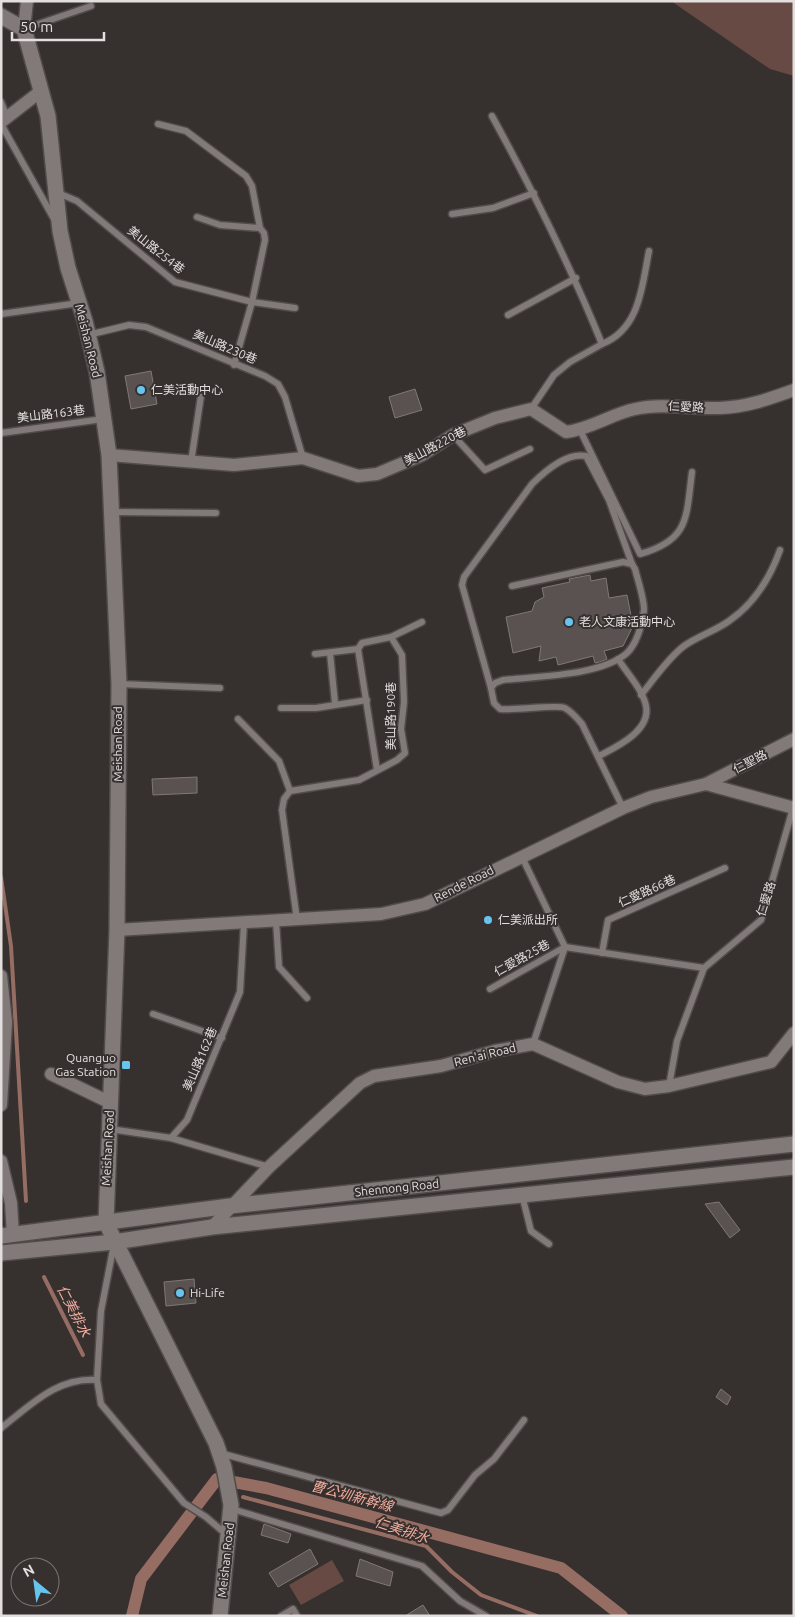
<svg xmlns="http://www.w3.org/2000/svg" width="795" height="1617" font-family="Ubuntu,'Noto Sans TC',sans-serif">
	<rect width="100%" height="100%" fill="#36302f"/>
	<g fill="#674a43">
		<path d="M671,1H794V76L770,69Z"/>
		<path d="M332,1560L344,1581L301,1605L289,1585Z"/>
	</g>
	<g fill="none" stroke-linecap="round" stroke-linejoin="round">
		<g stroke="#966d63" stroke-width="4">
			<path d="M1,877L11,946L26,1201"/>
			<path d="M44,1277L83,1355"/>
			<path d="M243,1497L426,1546L452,1572L481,1595L537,1616"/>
		</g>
		<path stroke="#966d63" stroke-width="12" d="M132,1616L141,1579L217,1479L266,1488L561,1568L622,1616"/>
	</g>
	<g fill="#595251" stroke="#7f7876">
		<path d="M151,371L157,404L131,409L125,376Z"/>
		<path d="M415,389L422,410L395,418L389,397Z"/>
		<path d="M590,575L591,581L606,578L609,598L627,595L633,626L623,646L604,651L607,659L600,662L595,663L593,656L558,665L556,657L539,661L541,646L513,653L506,617L532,611L535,602L544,597L542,588L570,582L569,579Z"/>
		<path d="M197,777V793L153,795L152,779Z"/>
		<path d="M719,1202L740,1230L730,1238L705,1204Z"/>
		<path d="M194,1279L196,1303L166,1306L164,1282Z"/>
		<path d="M721,1389L731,1397L727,1405L716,1397Z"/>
		<path d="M264,1524L291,1534L288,1543L261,1535Z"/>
		<path d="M310,1549L318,1564L278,1587L269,1573Z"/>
		<path d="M360,1559L393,1572L390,1586L356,1576Z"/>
		<path d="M423,1605L430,1616H405Z"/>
	</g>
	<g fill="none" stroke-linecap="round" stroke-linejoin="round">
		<defs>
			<g id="lane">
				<path d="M24,29L91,6"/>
				<path d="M1,102L7,117"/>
				<path d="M492,116C533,191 570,265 602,344L570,362L554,375L531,409"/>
				<path d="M1,124L54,219"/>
				<path d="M158,124L186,131L246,176L252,186L260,228"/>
				<path d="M58,193L77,201L175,282L252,302L295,308"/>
				<path d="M452,214L493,208L534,193"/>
				<path d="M197,217L220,225L260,228L264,233L265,240L252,302L234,365"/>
				<path d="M1,314L79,303"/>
				<path d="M508,315L576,278"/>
				<path d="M88,335L129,325L146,327L265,376L278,384L285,397L303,458"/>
				<path d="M602,344C640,329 642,286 649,251"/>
				<path d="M580,430L640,554C690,540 686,517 692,472"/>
				<path d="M1,433L103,419"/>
				<path d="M453,435L485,470L530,449"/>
				<path d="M191,462L202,389"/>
				<path d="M112,512L216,513"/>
				<path d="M512,586L623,562L632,564L635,569C638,581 644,598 644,610C642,624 637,643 627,653C601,676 537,676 503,680L495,683L491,688L494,703L500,709C515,711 556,704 565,708C572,712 577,718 582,724L623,808"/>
				<path d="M330,653L335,703"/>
				<path d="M315,654L358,649"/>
				<path d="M120,684L220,688"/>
				<path d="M491,688L462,585L464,577L532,484C545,471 567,452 586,456L609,500L632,564"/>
				<path d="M641,695C654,679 668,658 684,646C698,636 715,631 729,621C754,604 770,578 780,550"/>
				<path d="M281,708H316L367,700"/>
				<path d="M238,719L279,761L290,791"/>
				<path d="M599,756C616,747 651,731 646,706C643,690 627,673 618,659"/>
				<path d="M377,770L358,649L362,643L391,637L422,622"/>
				<path d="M522,857L565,947L533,1044"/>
				<path d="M297,920L282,810L284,799L290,791L359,780L397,760L405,753L401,729L404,702L402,655L391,637"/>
				<path d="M276,921L279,967L307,998"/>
				<path d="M602,953L608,920L725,868"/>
				<path d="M490,989L565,947L704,968L761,920L793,808"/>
				<path d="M153,1014L222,1038"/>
				<path d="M669,1086L677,1041L704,968"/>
				<path d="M110,1129L171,1138L187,1120L240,992L244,923"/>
				<path d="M171,1138L269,1167"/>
				<path d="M522,1195L531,1231L549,1244"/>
				<path d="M114,1244L101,1311L97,1380L101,1404L184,1503L206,1517L227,1535"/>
				<path d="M1,1428C31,1405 57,1377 97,1380"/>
				<path d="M220,1453L441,1513L448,1510L475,1475L494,1459L524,1420"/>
				<path d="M232,1509L422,1566L460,1601L486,1616"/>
				<path d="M281,1616L293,1609L297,1616"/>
			</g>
			<g id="street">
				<path d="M24,29L27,1"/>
				<path d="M1,122L41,91"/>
				<path d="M109,455L234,465L303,458L358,476L377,474L422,455L453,435L495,418L531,409L566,432C591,429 611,414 635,409C663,403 691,409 720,408C747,407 769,399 794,390"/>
				<path d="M706,784L794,739"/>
				<path d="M117,930L381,914L425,904L623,808L651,797L706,784L794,808"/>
				<path d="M1,976L6,1022L1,1105"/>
				<path d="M51,1074L111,1103"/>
				<path d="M1,1161L11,1203L13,1235"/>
				<path d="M212,1227L269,1167L360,1083L374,1076L441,1066L495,1051L533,1044L618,1082L645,1089L669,1086L771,1062L794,1033"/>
			</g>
			<g id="secondary">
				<path d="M1,16L24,29L48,116L60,231L68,268L85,321L97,372L109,455L119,684L117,930L106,1223L216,1443L224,1467L231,1505L220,1616"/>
				<path d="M1,1236L230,1206L794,1144"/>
				<path d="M1,1253L114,1242L212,1227L794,1167"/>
			</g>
		</defs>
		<use href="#lane" stroke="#514c4b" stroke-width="9"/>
		<use href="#street" stroke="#514c4b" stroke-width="15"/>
		<use href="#secondary" stroke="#514c4b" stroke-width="18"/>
		<use href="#lane" stroke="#817a78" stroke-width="6"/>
		<use href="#street" stroke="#817a78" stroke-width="12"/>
		<use href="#secondary" stroke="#817a78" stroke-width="15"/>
	</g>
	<g fill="#67c4ef" stroke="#36302f" stroke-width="2">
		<circle cx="141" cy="390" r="5"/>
		<circle cx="569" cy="622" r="5"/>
		<circle cx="488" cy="920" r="5"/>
		<rect x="121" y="1060" width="10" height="10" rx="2.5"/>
		<circle cx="180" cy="1293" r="5"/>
	</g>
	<g text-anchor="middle" stroke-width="4" stroke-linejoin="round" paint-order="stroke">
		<g font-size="12" fill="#e3dfde" stroke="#36302f">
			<text transform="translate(156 250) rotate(38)" y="4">美山路254巷</text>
			<text transform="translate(88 341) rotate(76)" y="4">Meishan Road</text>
			<text transform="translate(225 347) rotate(23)" y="4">美山路230巷</text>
			<text transform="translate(686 407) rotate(3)" y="4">仁愛路</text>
			<text transform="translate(51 414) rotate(-7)" y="4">美山路163巷</text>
			<text transform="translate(435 446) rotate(-28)" y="4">美山路220巷</text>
			<text transform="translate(391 716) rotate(-90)" y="4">美山路190巷</text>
			<text transform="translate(118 744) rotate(-90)" y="4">Meishan Road</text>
			<text transform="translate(750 762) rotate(-27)" y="4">仁聖路</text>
			<text transform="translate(464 884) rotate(-27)" y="4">Rende Road</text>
			<text transform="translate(647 891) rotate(-24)" y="4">仁愛路66巷</text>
			<text transform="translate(766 899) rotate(-72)" y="4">仁愛路</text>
			<text transform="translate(522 958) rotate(-29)" y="4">仁愛路25巷</text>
			<text transform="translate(485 1055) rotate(-14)" y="4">Ren'ai Road</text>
			<text transform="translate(200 1059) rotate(-67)" y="4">美山路162巷</text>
			<text transform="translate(108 1148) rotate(-87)" y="4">Meishan Road</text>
			<text transform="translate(397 1188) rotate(-6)" y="4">Shennong Road</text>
			<text transform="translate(226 1560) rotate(-84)" y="4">Meishan Road</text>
		</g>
		<g font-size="12" fill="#e3dfde" stroke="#36302f" text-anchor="start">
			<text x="151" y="394">仁美活動中心</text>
			<text x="579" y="626">老人文康活動中心</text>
			<text x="498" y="924">仁美派出所</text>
			<text x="116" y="1062" text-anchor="end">Quanguo<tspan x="116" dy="14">Gas Station</tspan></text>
			<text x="190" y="1297">Hi-Life</text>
		</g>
		<g font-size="14" font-style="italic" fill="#f4ae9e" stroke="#36302f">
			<text transform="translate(74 1311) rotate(63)" y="5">仁美排水</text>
			<text transform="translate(352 1496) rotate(15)" y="5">曹公圳新幹線</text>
			<text transform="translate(402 1530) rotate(18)" y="5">仁美排水</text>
		</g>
	</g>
	<rect width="795" height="1617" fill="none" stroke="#e3dfde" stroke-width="5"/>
	<g transform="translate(35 1582) rotate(331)"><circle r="24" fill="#36302f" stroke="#7b7675"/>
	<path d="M0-4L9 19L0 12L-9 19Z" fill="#67c4ef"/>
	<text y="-8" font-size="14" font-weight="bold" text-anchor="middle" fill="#e3dfde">N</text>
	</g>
	<path d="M12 32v8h92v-8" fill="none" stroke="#e3dfde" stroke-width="2.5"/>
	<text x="20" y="32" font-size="15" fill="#e3dfde" stroke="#36302f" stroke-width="4" paint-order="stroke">50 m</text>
</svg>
